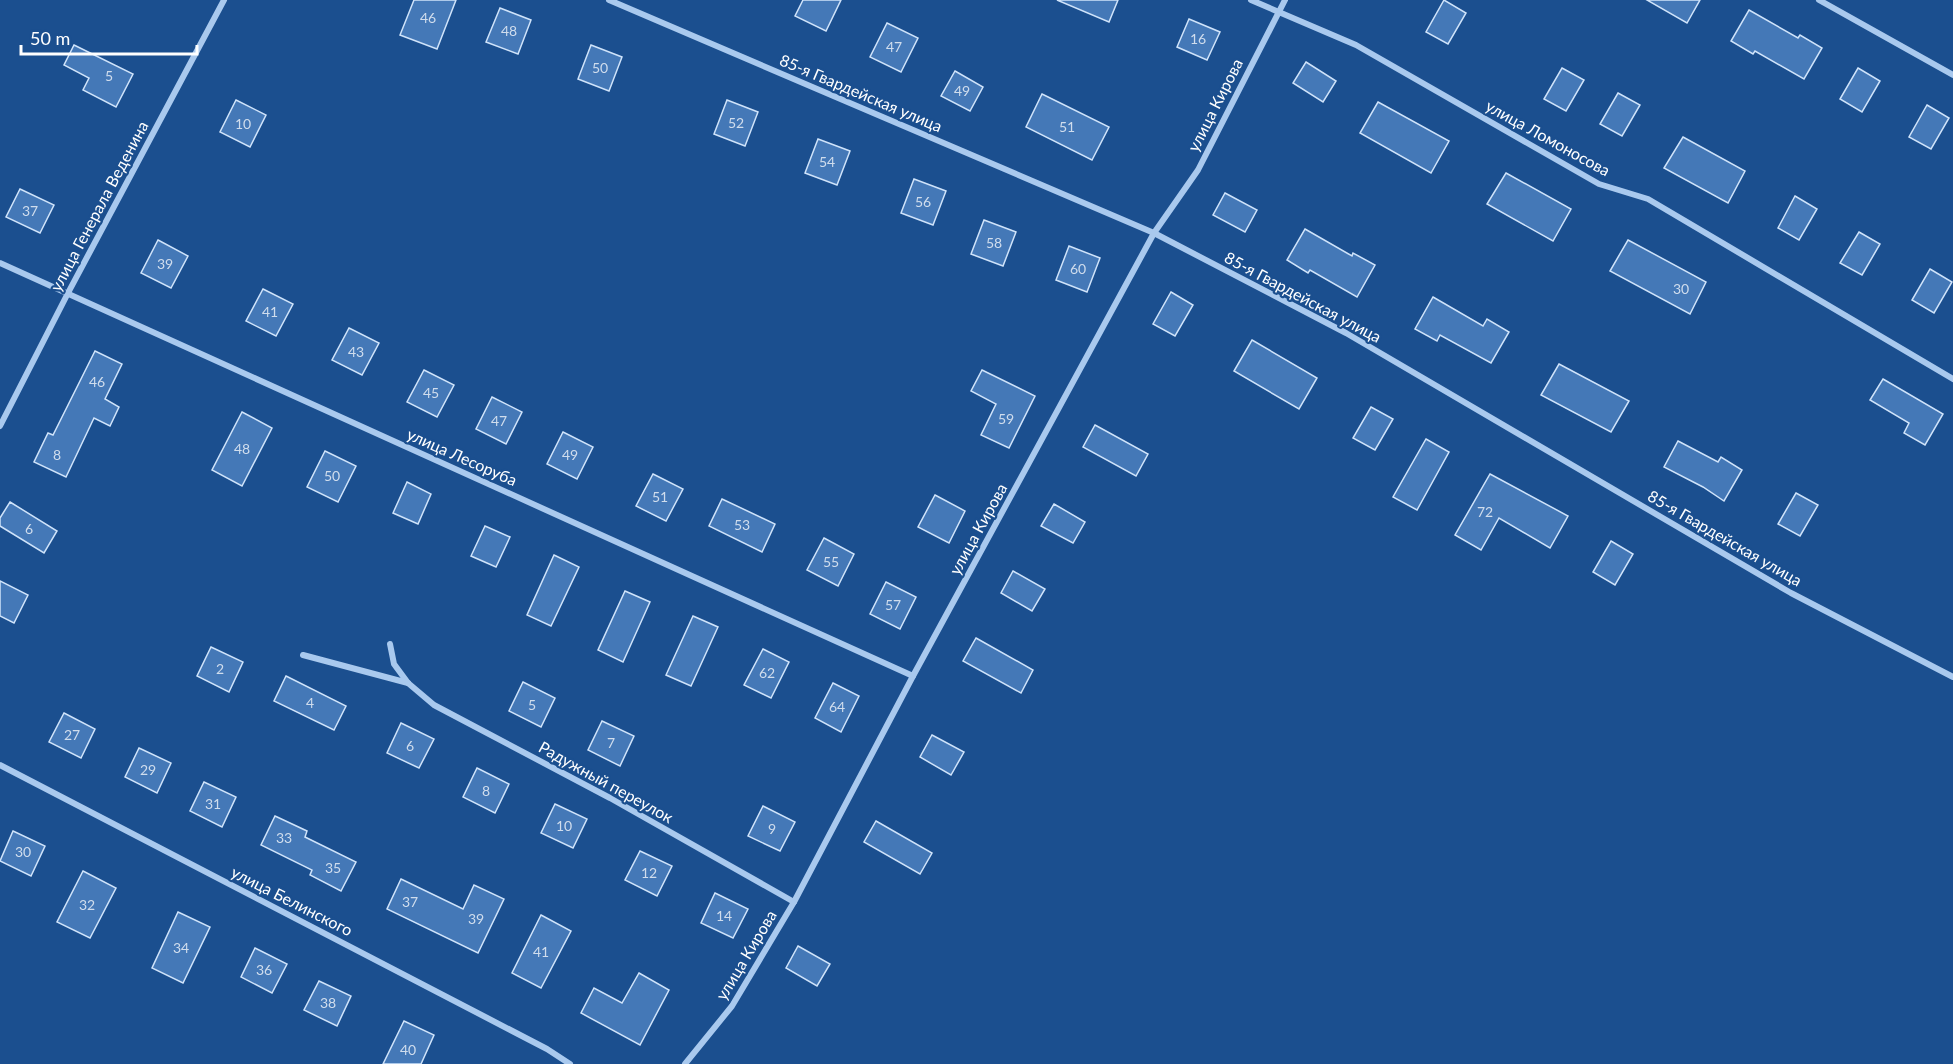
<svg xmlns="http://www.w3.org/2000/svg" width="1953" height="1064" font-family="Lato,sans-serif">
	<rect width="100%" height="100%" fill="#1b4f8f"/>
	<g fill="#4478b7" stroke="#cfe3fa" stroke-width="1.5">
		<path d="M414,0H456L437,49L400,35Z"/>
		<path d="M803,0H841L826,31L795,16Z"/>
		<path d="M1057,0H1118L1109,22Z"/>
		<path d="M1444,0L1466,13L1448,44L1426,32Z"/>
		<path d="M1647,0H1700L1687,23Z"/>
		<path d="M500,8L531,20L518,54L486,42Z"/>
		<path d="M1749,10L1798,38L1800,35L1822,48L1804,79L1755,51L1753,54L1731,41Z"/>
		<path d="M1189,19L1220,32L1207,60L1177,47Z"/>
		<path d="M887,23L918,38L901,72L870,57Z"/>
		<path d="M74,45L133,74L116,107L83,90L89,78L64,65Z"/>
		<path d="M591,45L622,57L609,91L578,79Z"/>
		<path d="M1306,62L1336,81L1323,102L1293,83Z"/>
		<path d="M1562,68L1584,80L1566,111L1544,99Z"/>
		<path d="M1858,68L1880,81L1862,112L1840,99Z"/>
		<path d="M955,71L983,87L970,111L941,96Z"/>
		<path d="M1618,93L1640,105L1622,136L1600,124Z"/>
		<path d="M1042,94L1109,127L1092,160L1026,127Z"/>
		<path d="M236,100L266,115L250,147L220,132Z"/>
		<path d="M727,100L758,112L745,146L714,134Z"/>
		<path d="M1378,102L1449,141L1431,173L1360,133Z"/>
		<path d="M1927,105L1949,118L1931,149L1909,137Z"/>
		<path d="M1683,137L1745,171L1728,203L1664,168Z"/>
		<path d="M818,139L850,151L837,185L805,173Z"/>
		<path d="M1506,173L1571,209L1553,241L1487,204Z"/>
		<path d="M914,179L946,191L933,225L901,213Z"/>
		<path d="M20,189L54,205L40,233L6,217Z"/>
		<path d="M1225,193L1257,210L1245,232L1213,215Z"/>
		<path d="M1795,196L1817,209L1799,240L1778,228Z"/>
		<path d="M984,220L1016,232L1003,266L971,254Z"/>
		<path d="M1305,229L1352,256L1353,253L1375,265L1357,297L1310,270L1308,273L1287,260Z"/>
		<path d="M1859,232L1880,244L1862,275L1840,263Z"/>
		<path d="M158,240L188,256L171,288L141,273Z"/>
		<path d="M1628,240L1706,282L1690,314L1610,271Z"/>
		<path d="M1069,246L1100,258L1087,292L1056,280Z"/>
		<path d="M1930,269L1952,282L1934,313L1912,300Z"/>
		<path d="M263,289L293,304L276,336L246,321Z"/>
		<path d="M1171,292L1193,305L1175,336L1153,324Z"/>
		<path d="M1433,297L1483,326L1487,319L1509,332L1491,363L1440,335L1437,341L1415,329Z"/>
		<path d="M349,328L379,343L362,375L332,360Z"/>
		<path d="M1252,340L1317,378L1299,409L1234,371Z"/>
		<path d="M95,351L122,364L105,399L119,407L110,426L94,418L66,477L34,462L48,433L53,435Z"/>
		<path d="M1559,364L1629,401L1611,432L1541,395Z"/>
		<path d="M424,370L454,385L437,417L407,402Z"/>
		<path d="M982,370L1035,396L1009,448L981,435L996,404L971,391Z"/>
		<path d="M1883,379L1943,414L1925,445L1904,433L1909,423L1870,400Z"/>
		<path d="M492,397L522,412L506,444L476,429Z"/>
		<path d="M1371,407L1393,419L1375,450L1353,438Z"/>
		<path d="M242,412L272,428L242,486L212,470Z"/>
		<path d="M1095,425L1148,454L1136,476L1083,447Z"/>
		<path d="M563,432L593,447L577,479L547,464Z"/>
		<path d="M1426,439L1449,452L1417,510L1393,497Z"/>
		<path d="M1678,441L1718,462L1721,457L1742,470L1724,501L1703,487L1664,467Z"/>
		<path d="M325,451L356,466L338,502L307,487Z"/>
		<path d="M653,474L683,489L666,521L636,506Z"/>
		<path d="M1490,474L1568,516L1550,548L1499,518L1481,550L1455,535Z"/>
		<path d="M407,482L431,494L418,524L393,513Z"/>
		<path d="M1796,493L1818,505L1800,536L1778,524Z"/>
		<path d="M935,495L965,511L949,543L918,527Z"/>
		<path d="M722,499L775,524L762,552L709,526Z"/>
		<path d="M10,502L57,531L44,553L0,526V518Z"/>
		<path d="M1054,504L1085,522L1073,543L1041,526Z"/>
		<path d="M485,526L510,537L496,567L471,556Z"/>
		<path d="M824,538L854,554L838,586L807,570Z"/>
		<path d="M1611,541L1633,554L1615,585L1593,572Z"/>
		<path d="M554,555L579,567L551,626L527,615Z"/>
		<path d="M1013,571L1045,589L1032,611L1001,593Z"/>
		<path d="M0,581L28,595L14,623L0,616Z"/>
		<path d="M886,582L916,597L900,629L870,614Z"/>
		<path d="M625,591L650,602L623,662L598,650Z"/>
		<path d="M693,616L718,627L691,686L666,675Z"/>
		<path d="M976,638L1033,670L1021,693L963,661Z"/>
		<path d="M211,647L243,662L229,692L197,676Z"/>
		<path d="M763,649L789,662L771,698L744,685Z"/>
		<path d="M286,676L346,706L334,730L274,701Z"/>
		<path d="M523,682L555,698L541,727L509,711Z"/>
		<path d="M833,683L859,696L841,732L815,718Z"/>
		<path d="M64,713L95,729L81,758L49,742Z"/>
		<path d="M602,721L634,736L620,766L588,750Z"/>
		<path d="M401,723L434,739L419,768L387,753Z"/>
		<path d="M932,735L964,752L951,775L920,757Z"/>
		<path d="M139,748L171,763L157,793L125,777Z"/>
		<path d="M477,768L509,784L495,813L463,797Z"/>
		<path d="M204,782L236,797L222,827L190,811Z"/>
		<path d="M555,804L587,819L573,848L541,833Z"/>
		<path d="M763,806L795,822L780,851L748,836Z"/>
		<path d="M275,816L307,831L305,837L356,862L341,891L310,875L312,870L261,845Z"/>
		<path d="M876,821L932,853L920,874L864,842Z"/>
		<path d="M13,831L45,846L31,876L0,861Z"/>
		<path d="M640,851L672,866L657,896L625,880Z"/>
		<path d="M83,871L116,888L90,938L57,922Z"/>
		<path d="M401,879L463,909L474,885L504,899L478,953L387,909Z"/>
		<path d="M715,893L748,909L733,938L701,923Z"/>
		<path d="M178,912L210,927L183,983L152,968Z"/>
		<path d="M541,915L571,931L541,988L512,973Z"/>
		<path d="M798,946L830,964L817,986L786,968Z"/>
		<path d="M255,948L287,964L272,993L241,977Z"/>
		<path d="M639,973L669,990L640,1045L581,1013L594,988L622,1003Z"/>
		<path d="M319,981L351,996L337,1026L304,1010Z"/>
		<path d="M404,1021L434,1035L421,1064H383Z"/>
	</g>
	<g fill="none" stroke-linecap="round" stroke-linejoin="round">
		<g stroke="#a9c9ee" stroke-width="6">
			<path d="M609,0L1154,233L1346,333L1791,593L1953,677"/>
			<path d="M1251,0L1356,45L1599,184L1648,199L1953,379"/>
			<path d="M1819,0L1953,75"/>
			<path d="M0,263L913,676"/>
			<path d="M0,426L68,293L224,0"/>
			<path d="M390,644L394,664L408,683L434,705L610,798L794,902"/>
			<path d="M303,655L408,683"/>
			<path d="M0,765L547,1049L570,1064"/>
			<path d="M685,1064L732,1006L794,902L913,676L1154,233L1198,170L1285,0"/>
		</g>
	</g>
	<g text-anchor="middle" stroke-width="4.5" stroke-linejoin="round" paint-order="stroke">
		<g font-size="14" fill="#d0dded">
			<text x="428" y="23">46</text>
			<text x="509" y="36">48</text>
			<text x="1198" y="44">16</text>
			<text x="894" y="52">47</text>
			<text x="600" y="73">50</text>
			<text x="109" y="81">5</text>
			<text x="962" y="96">49</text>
			<text x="736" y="128">52</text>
			<text x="243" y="129">10</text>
			<text x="1067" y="132">51</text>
			<text x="827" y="167">54</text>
			<text x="923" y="207">56</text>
			<text x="30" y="216">37</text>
			<text x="994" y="248">58</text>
			<text x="165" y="269">39</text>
			<text x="1078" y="274">60</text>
			<text x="1681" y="294">30</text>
			<text x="270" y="317">41</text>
			<text x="356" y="357">43</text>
			<text x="97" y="387">46</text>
			<text x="431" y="398">45</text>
			<text x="1006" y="424">59</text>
			<text x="499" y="426">47</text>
			<text x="242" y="454">48</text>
			<text x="57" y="460">8</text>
			<text x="570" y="460">49</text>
			<text x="332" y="481">50</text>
			<text x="660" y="502">51</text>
			<text x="1485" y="517">72</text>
			<text x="742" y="530">53</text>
			<text x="29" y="534">6</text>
			<text x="831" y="567">55</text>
			<text x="893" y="610">57</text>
			<text x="220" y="674">2</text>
			<text x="767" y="678">62</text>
			<text x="310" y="708">4</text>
			<text x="532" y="710">5</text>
			<text x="837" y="712">64</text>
			<text x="72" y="740">27</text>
			<text x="611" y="748">7</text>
			<text x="410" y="751">6</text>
			<text x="148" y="775">29</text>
			<text x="486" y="796">8</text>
			<text x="213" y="809">31</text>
			<text x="564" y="831">10</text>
			<text x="772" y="834">9</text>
			<text x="284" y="843">33</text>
			<text x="23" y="857">30</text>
			<text x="333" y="873">35</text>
			<text x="649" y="878">12</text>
			<text x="410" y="907">37</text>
			<text x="87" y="910">32</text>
			<text x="724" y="921">14</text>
			<text x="476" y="924">39</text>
			<text x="181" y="953">34</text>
			<text x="541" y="957">41</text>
			<text x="264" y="975">36</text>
			<text x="328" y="1008">38</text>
			<text x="408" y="1055">40</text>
		</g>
		<g font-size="16" fill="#fff" stroke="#1b4f8f">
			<text transform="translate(861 93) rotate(23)" y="6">85-я Гвардейская улица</text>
			<text transform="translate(1215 105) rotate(-63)" y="6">улица Кирова</text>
			<text transform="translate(1548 138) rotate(29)" y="6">улица Ломоносова</text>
			<text transform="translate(99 206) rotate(-62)" y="6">улица Генерала Веденина</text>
			<text transform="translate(1303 297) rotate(28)" y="6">85-я Гвардейская улица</text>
			<text transform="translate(462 457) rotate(24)" y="6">улица Лесоруба</text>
			<text transform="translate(978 529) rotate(-61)" y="6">улица Кирова</text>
			<text transform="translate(1725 538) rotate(30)" y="6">85-я Гвардейская улица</text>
			<text transform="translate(606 782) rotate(29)" y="6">Радужный переулок</text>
			<text transform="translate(292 901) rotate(27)" y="6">улица Белинского</text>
			<text transform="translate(746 955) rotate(-59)" y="6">улица Кирова</text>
		</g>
	</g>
	<path d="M21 45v9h176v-9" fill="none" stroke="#ffffff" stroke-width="3"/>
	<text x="30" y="45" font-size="18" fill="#ffffff" stroke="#1b4f8f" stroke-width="4.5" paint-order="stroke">50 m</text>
</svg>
